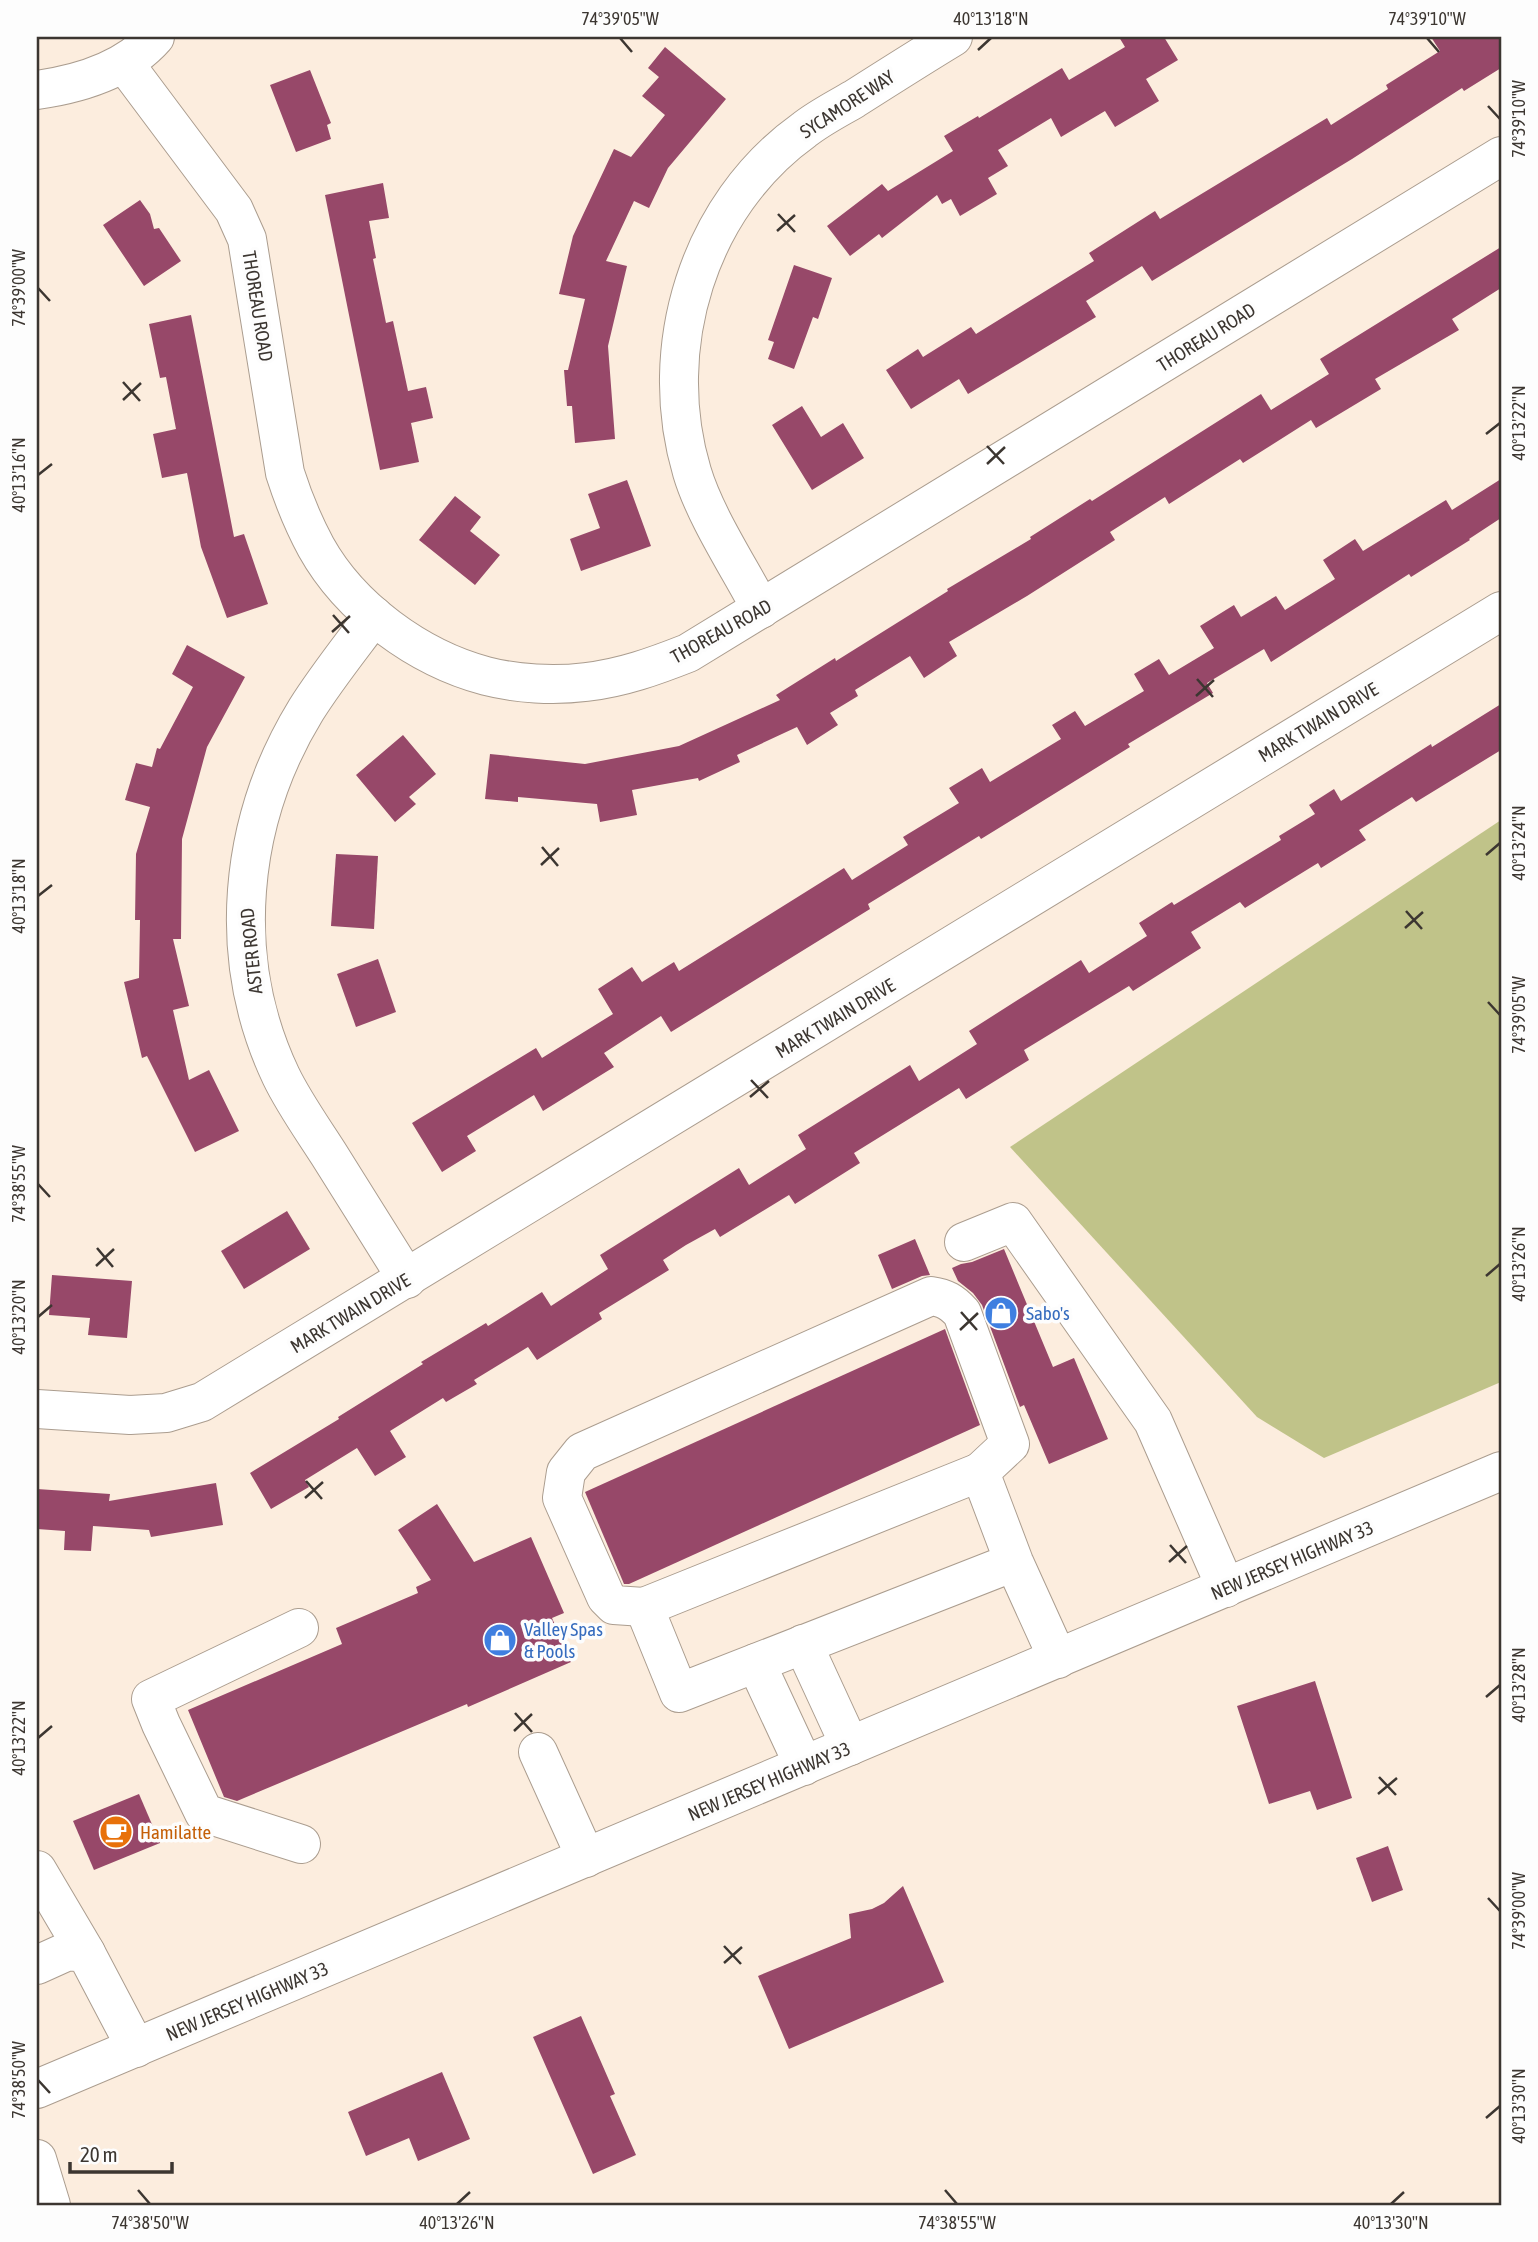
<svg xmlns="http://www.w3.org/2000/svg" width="1538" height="2242" font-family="'Asap Condensed',sans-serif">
	<rect width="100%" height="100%" fill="#fcedde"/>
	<path fill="#c0c389" d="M1501,820V1382L1324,1458L1257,1417L1010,1147Z"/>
	<g fill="#974869">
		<path d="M1119,37H1164L1178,60L1146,79L1159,101L1115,127L1105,111L1061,137L1051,118L998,150L1008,166L988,178L997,194L960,216L951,199L942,204L937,195L882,238L879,234L850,256L827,226L882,184L888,191L953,151L944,136L978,116L979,118L1062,68L1069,80L1125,47Z"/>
		<path d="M1431,37H1501V68L1464,91L1462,88L1352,159L1152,281L1142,266L1086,301L1096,317L968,394L959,379L911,409L886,370L918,349L923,357L971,327L976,334L1094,261L1089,253L1155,211L1160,219L1327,118L1331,125L1388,89L1386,85L1440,51Z"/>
		<path d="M665,47L726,99L668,168L649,208L634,201L606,261L627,266L608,346L615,439L575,443L572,406H567L564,370H568L585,299L559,294L573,236L614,149L631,157L665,115L642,96L659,77L648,68Z"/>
		<path d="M310,70L331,123L327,125L331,139L296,152L270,85Z"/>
		<path d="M383,183L389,218L369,221L376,258L373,259L386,323L393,321L408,391L426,387L433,418L411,423L419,462L380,470L325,195Z"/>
		<path d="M140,200L150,214L154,229L159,228L181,261L144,286L103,225Z"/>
		<path d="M1501,247V288L1452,319L1459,330L1375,379L1381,389L1316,428L1311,420L1243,463L1240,459L1169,504L1165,497L1110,532L1115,540L1027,596L949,642L957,656L924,678L910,656L855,690L858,696L830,713L838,725L807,745L797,727L737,755L740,762L699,781L698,778L632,790L637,815L600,822L597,804L518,797V802L485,799L490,754L585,764L679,746L780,700L776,695L835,658L836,661L948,591L947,589L1031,539L1030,537L1090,499L1092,501L1261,394L1271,410L1329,374L1320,359Z"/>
		<path d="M794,265L832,278L818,319L813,317L794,369L768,359L774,342L768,340Z"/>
		<path d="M191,315L234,537L244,534L268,604L227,618L201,547L187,473L162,478L153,434L176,429L166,377L160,378L149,324Z"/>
		<path d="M802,406L821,437L843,423L864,458L812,490L772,425Z"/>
		<path d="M1501,479V518L1469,539L1470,540L1411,577L1409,574L1271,662L1264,649L1207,683L1213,693L1128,744L1130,747L981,839L979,836L868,904L870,909L671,1032L661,1016L604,1053L614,1067L543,1111L534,1095L467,1136L476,1151L442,1172L412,1123L536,1048L542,1058L613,1014L598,989L632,967L642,982L674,962L679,971L844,868L852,880L908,845L903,837L959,803L949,788L982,768L990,782L1061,739L1052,725L1075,711L1085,726L1144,691L1134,674L1159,659L1169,675L1214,648L1200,626L1234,605L1241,617L1276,596L1285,610L1335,579L1323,560L1355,539L1363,551L1446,500L1452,510Z"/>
		<path d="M627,480L651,546L581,571L570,539L600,528L588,494Z"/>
		<path d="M455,496L481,517L470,531L500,555L475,585L419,540Z"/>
		<path d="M187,645L245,677L207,747L182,839L181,939H173L189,1006L173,1010L189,1080L209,1070L239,1131L195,1152L147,1056L142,1058L124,982L139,978L140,920H135L136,854L150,807L125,800L136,763L152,767L157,748L160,749L193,687L172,674Z"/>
		<path d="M1501,704V750L1416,802L1412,797L1359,830L1366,840L1321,868L1318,863L1245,908L1240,902L1191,932L1201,948L1133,991L1129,986L1024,1050L1029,1060L966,1099L959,1088L854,1153L860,1163L795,1204L789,1195L720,1237L715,1229L686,1245L663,1260L669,1270L599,1313L602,1319L537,1360L528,1347L474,1380L477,1384L446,1402L443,1398L390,1431L406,1457L375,1476L357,1448L305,1480L309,1487L271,1509L250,1473L339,1419L338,1417L423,1364L421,1362L486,1323L488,1326L542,1292L551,1306L608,1269L600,1255L739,1168L749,1185L806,1149L798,1135L910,1065L919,1081L977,1044L969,1031L1024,996L1081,960L1089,973L1147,936L1139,923L1172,902L1174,905L1281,840L1279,836L1315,814L1309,805L1334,789L1341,801L1431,744L1432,747Z"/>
		<path d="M403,735L436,774L409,797L416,804L395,822L356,775Z"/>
		<path d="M336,854L378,856L374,929L331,926Z"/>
		<path d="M378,959L396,1012L356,1027L337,974Z"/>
		<path d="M287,1211L310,1249L244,1289L221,1251Z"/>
		<path d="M915,1239L930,1275L922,1276L892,1289L878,1255Z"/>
		<path d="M1004,1249L1053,1367L1074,1358L1108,1439L1049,1464L1024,1405L1020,1407L982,1305L973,1293L958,1281L952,1268L961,1264L972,1262Z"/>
		<path d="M52,1275L132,1281L127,1338L88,1335L90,1318L49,1315Z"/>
		<path d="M945,1329L980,1425L629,1584H624L585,1492Z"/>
		<path d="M216,1483L223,1525L151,1537L149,1530L93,1526L91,1551L64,1550L65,1531L37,1529V1489L110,1494L109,1501Z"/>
		<path d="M437,1504L474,1562L531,1537L564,1613L552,1618L571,1662L468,1707L467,1704L237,1801L224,1797L188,1710L342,1644L336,1628L418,1593L416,1587L431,1580L398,1530Z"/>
		<path d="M1315,1681L1352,1798L1317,1810L1310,1791L1269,1804L1237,1706Z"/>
		<path d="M139,1794L160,1843L94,1870L73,1821Z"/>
		<path d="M1388,1846L1403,1890L1372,1902L1356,1858Z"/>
		<path d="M903,1886L944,1982L789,2049L758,1976L851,1938L849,1914L872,1909L884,1903Z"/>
		<path d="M581,2016L615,2094L610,2096L636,2155L593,2174L533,2037Z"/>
		<path d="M442,2072L470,2139L418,2161L409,2138L366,2156L348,2112Z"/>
	</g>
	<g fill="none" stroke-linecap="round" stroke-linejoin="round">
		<defs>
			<g id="minor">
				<path d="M124,63L234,210L247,239L285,473C293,498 303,523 316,547C350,608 418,658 486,676C517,684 554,686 586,682C622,678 655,666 688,653L1501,156"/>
				<path d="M37,90C79,84 126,70 155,37"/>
				<path d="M761,609C739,567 705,516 692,472C655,348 698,206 804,130C819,118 837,109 854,99C887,78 920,57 953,37"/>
				<path d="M374,616C351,647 326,678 306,710C238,821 225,958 281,1076C294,1103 312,1128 328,1153C354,1195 381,1237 407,1279"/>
				<path d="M964,1242L1013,1222L1153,1421L1226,1588"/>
				<path d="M37,1409L130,1415L166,1413L202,1402L1501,611"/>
				<path d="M1014,1562L679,1693L644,1607L980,1472L1014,1562L1058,1659"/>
				<path d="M644,1607L614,1605L606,1597L562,1498L566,1472L582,1452L931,1296C945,1298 952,1302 962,1313L1010,1444L980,1472"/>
				<path d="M299,1628L151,1699L161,1724L204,1813L301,1844"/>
				<path d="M803,1644L850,1746"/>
				<path d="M756,1663L804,1766"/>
				<path d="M538,1752L586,1858"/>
				<path d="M37,1870L86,1953"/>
				<path d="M37,1965L68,1951L86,1953L136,2048"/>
				<path d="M37,2159L51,2205"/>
			</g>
			<path id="major" d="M37,2089L1501,1471"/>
		</defs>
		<use href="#minor" stroke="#ab9d8f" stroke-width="40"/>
		<use href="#major" stroke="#ab9d8f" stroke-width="40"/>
		<use href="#minor" stroke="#fff" stroke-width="38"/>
		<use href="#major" stroke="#fff" stroke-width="38"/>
	</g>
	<path fill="none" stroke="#3c3631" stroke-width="2.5" d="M620,38L632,52M1427,38L1439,52M978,50L991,38M1488,106L1500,119M778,214L795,232M777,231L795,215M38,288L50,301M123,382L140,401M123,400L141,383M1486,434L1500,423M987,446L1004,464M987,464L1005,447M38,475L52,464M333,615L349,633M332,632L350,616M1197,679L1213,697M1196,696L1214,680M542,847L558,866M1486,855L1500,843M541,865L559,848M38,896L52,885M1406,911L1422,929M1405,928L1423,912M1488,1002L1500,1015M751,1080L768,1098M750,1097L769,1081M38,1184L50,1197M97,1248L113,1267M96,1266L114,1249M1486,1276L1500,1264M961,1312L977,1330M38,1317L52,1305M960,1330L978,1313M306,1481L322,1499M305,1498L323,1482M1170,1545L1186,1563M1169,1562L1187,1546M1486,1697L1500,1685M515,1713L532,1732M514,1731L532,1714M38,1738L52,1726M1379,1777L1396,1795M1378,1794L1397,1778M1488,1898L1500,1911M724,1946L741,1964M724,1963L742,1947M38,2080L50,2093M1486,2118L1500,2106M138,2190L150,2204M945,2190L957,2204M457,2204L470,2192M1391,2204L1404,2192"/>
	<defs>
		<symbol id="shop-disc" viewBox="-11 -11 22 22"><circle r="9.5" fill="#3f7fe0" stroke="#fdfdfd"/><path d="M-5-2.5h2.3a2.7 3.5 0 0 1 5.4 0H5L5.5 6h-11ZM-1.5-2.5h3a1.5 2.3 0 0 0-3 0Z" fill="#fff"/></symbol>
		<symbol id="cafe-disc" viewBox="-11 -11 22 22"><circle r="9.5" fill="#e8710a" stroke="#fdfdfd"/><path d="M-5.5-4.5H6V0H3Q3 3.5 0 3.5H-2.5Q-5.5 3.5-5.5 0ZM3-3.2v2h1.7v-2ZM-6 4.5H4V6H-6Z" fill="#fff"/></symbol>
	</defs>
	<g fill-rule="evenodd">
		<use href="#shop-disc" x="982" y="1294" width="38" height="38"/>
		<use href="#shop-disc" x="481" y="1621" width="38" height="38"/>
		<use href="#cafe-disc" x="97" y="1813" width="38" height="38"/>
	</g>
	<g text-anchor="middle" stroke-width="7" stroke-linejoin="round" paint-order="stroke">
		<g font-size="19" fill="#3c3631" stroke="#fdfdfd">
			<text transform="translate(847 104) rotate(-33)" y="7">SYCAMORE WAY</text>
			<text transform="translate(258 306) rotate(81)" y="7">THOREAU ROAD</text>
			<text transform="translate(1206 337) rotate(-32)" y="7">THOREAU ROAD</text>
			<text transform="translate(721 631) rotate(-29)" y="7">THOREAU ROAD</text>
			<text transform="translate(1318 722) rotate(-31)" y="7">MARK TWAIN DRIVE</text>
			<text transform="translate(251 951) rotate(-96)" y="7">ASTER ROAD</text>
			<text transform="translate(835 1018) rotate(-31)" y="7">MARK TWAIN DRIVE</text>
			<text transform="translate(350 1313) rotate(-31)" y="7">MARK TWAIN DRIVE</text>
			<text transform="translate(1292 1560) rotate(-23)" y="7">NEW JERSEY HIGHWAY 33</text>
			<text transform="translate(769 1781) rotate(-23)" y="7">NEW JERSEY HIGHWAY 33</text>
			<text transform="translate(247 2001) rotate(-23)" y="7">NEW JERSEY HIGHWAY 33</text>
		</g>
		<g font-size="19" fill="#366cbe" stroke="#fdfdfd" text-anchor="start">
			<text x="1026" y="1320">Sabo's</text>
			<text x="524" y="1636">Valley Spas<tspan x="524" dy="22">&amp; Pools</tspan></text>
		</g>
		<g font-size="19" fill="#c56008" stroke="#fdfdfd" text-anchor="start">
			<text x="140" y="1839">Hamilatte</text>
		</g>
	</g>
	<rect width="1538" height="2242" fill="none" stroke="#fdfdfd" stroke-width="77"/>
	<path d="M70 2162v10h102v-10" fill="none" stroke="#3c3631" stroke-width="3.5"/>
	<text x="80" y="2162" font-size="21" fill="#3c3631" stroke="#fdfdfd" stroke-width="5" paint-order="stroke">20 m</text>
	<rect x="38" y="38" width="1462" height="2166" fill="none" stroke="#3c3631" stroke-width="2.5"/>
	<g font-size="18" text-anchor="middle" fill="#3c3631">
		<text x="620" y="25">74°39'05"W</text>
		<text x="991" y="25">40°13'18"N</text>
		<text x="1427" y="25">74°39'10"W</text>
		<text transform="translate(1519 119) rotate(-90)" y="6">74°39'10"W</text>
		<text transform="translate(19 288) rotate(-90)" y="6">74°39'00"W</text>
		<text transform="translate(1519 423) rotate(-90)" y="6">40°13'22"N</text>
		<text transform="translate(19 475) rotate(-90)" y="6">40°13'16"N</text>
		<text transform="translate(1519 843) rotate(-90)" y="6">40°13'24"N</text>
		<text transform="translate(19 896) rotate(-90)" y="6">40°13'18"N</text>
		<text transform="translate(1519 1015) rotate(-90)" y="6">74°39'05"W</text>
		<text transform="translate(19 1184) rotate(-90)" y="6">74°38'55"W</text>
		<text transform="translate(1519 1264) rotate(-90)" y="6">40°13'26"N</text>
		<text transform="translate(19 1317) rotate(-90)" y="6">40°13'20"N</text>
		<text transform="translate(1519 1685) rotate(-90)" y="6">40°13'28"N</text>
		<text transform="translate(19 1738) rotate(-90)" y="6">40°13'22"N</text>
		<text transform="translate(1519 1911) rotate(-90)" y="6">74°39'00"W</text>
		<text transform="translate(19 2080) rotate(-90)" y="6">74°38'50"W</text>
		<text transform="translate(1519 2106) rotate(-90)" y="6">40°13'30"N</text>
		<text x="150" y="2229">74°38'50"W</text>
		<text x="457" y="2229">40°13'26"N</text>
		<text x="957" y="2229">74°38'55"W</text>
		<text x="1391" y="2229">40°13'30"N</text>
	</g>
</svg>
